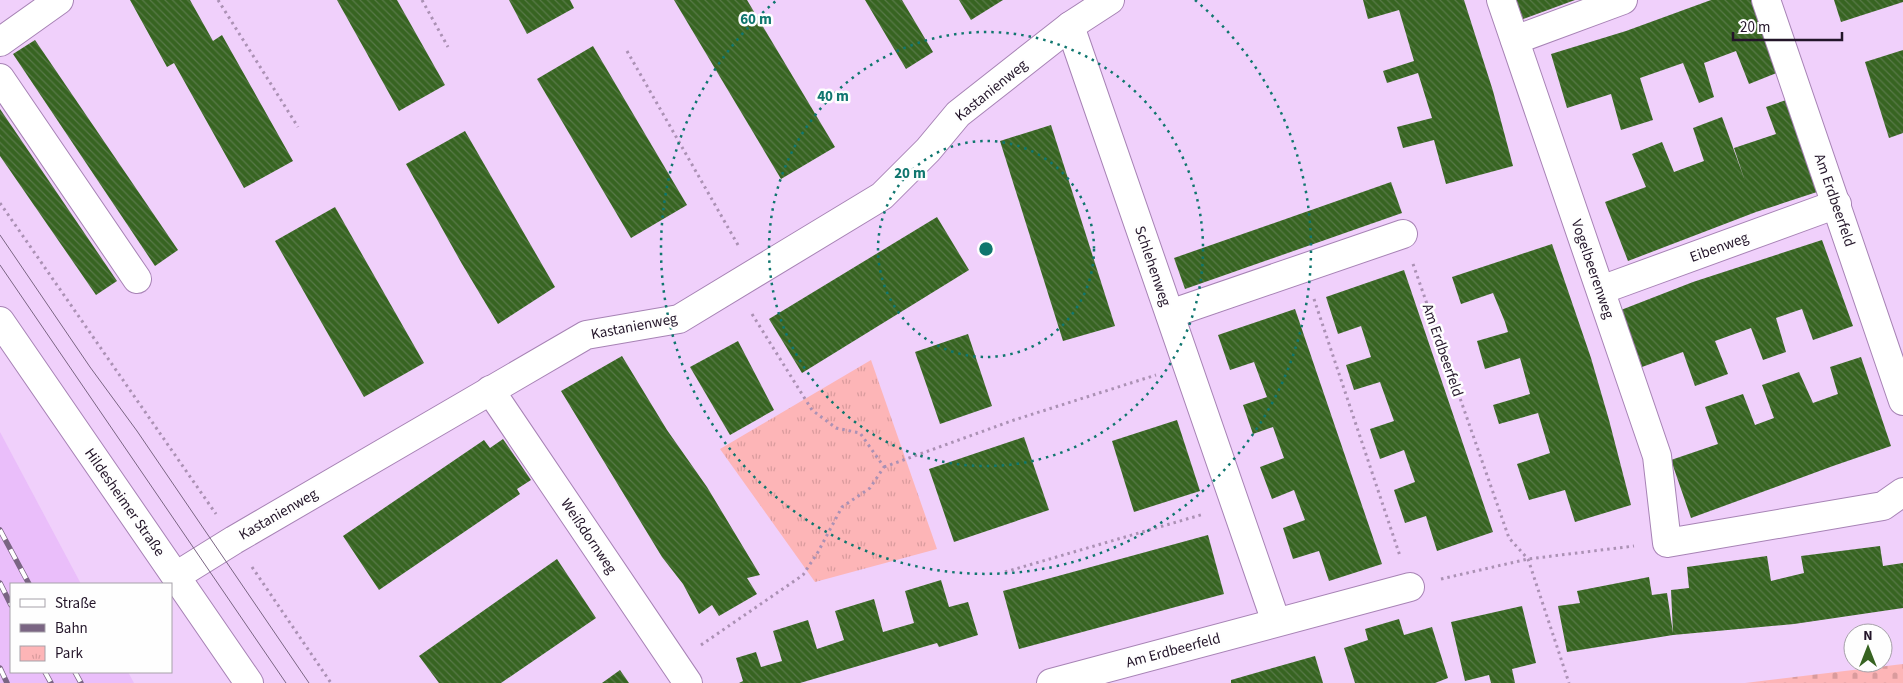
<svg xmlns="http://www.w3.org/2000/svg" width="1903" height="683" font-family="'Source Sans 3',sans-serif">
	<defs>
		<pattern id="cemetery-stones" width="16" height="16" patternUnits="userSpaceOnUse" patternTransform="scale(1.25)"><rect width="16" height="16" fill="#fdb5b7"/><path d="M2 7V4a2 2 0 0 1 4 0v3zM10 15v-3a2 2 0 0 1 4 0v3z" fill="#d99b9d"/></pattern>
		<pattern id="park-tufts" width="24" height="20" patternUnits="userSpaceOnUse" patternTransform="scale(1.25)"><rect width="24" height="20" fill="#fdb5b7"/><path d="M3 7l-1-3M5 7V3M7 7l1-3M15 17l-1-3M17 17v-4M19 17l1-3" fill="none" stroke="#d99b9d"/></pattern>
		<pattern id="building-back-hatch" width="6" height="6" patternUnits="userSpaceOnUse" patternTransform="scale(1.25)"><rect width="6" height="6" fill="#376421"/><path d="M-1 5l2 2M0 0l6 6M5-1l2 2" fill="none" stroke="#587948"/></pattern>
	</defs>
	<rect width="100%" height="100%" fill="#f0d0fb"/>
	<path fill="#eabefa" d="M0,432L81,584H11V672H128L134,683H0Z"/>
	<path fill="url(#cemetery-stones)" d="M1903,664V683H1745Z"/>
	<path fill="url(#park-tufts)" d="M871,360L937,549L815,582L720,449Z"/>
	<g fill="url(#building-back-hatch)">
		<path d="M130,0H190L213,41L222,35L293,161L244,188L174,63L167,67Z"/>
		<path d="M337,0H397L445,85L399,111Z"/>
		<path d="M509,0H570L574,8L527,34Z"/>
		<path d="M674,0H747L835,147L781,179Z"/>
		<path d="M865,0H902L933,52L906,69Z"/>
		<path d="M959,0H1003L971,20Z"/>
		<path d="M1363,0H1464L1493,91L1513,166L1446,184L1434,140L1403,148L1397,127L1432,118L1418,73L1387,83L1383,71L1414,61L1399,10L1368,19Z"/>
		<path d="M1516,0H1575L1523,19Z"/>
		<path d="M1711,0H1751L1779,72L1749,84L1736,51L1704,63L1714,97L1699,103L1683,63L1640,78L1653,120L1621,130L1611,94L1567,108L1551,54L1626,31Z"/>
		<path d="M1834,0H1903V2L1841,22Z"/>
		<path d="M35,40L178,250L155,266L13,54Z"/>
		<path d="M593,46L687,205L631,238L537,79Z"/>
		<path d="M1903,50V133L1889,138L1865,62Z"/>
		<path d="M1789,99L1820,191L1756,212L1628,261L1605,202L1646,187L1632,154L1662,142L1674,172L1704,161L1693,128L1722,117L1745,181L1734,148L1776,134L1766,107Z"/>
		<path d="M0,109L117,281L96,295L0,156Z"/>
		<path d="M1051,125L1115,326L1063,341L1000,141Z"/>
		<path d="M465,131L555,287L498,324L462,264L406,164Z"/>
		<path d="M1391,182L1402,213L1185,289L1174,258Z"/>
		<path d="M335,207L424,363L364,397L275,241Z"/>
		<path d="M937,217L969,270L802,373L769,319Z"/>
		<path d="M1822,240L1853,326L1813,340L1802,309L1776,318L1786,352L1763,360L1751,328L1715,341L1728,374L1695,386L1683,352L1642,367L1621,310L1693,282Z"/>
		<path d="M1552,244L1591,358L1609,420L1631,505L1575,522L1565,490L1529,500L1517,464L1550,453L1538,413L1499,424L1493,405L1530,394L1520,358L1485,369L1477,341L1508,332L1505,322L1493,293L1461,304L1452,277Z"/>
		<path d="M1404,270L1493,532L1437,551L1426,516L1405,523L1394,490L1415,482L1404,450L1380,459L1370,429L1394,421L1380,382L1354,390L1346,365L1371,357L1361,326L1338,334L1326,297Z"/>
		<path d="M1295,309L1382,564L1329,581L1319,551L1293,559L1283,528L1305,520L1294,490L1272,499L1260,467L1284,458L1273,427L1253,434L1243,405L1267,397L1254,362L1230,370L1218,335Z"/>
		<path d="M968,334L992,406L940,424L915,352Z"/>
		<path d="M738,341L774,410L730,435L690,367Z"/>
		<path d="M622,356L667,430L707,487L760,575L747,578L757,594L719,616L712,605L699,614L683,584L662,557L561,391Z"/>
		<path d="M1861,357L1891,446L1833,466L1691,518L1671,460L1718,444L1705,407L1743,394L1755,425L1774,418L1762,385L1799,372L1813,403L1838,394L1830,367Z"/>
		<path d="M1177,420L1200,491L1134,512L1112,441Z"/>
		<path d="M1024,437L1049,510L954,542L929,469Z"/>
		<path d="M503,439L531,480L517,489L520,494L379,590L343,536L484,440L490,448Z"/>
		<path d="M1208,535L1224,594L1019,649L1003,591Z"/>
		<path d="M1880,546L1883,566L1903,563V608L1794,624L1673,635L1567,652L1558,606L1580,603L1577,591L1649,577L1652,595L1667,593L1673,633L1671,590L1689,588L1687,567L1767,556L1771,581L1804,573L1801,556Z"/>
		<path d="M557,559L596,618L501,683H439L419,656Z"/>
		<path d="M941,580L949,607L968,602L978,635L939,647L937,643L800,683H739L743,681L736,658L756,652L761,667L782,661L773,631L808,620L817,649L844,640L835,611L874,599L883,632L914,623L905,591Z"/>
		<path d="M1522,606L1536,663L1512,669L1515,683H1491L1489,675L1465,681L1451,622Z"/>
		<path d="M1399,619L1404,635L1432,627L1448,678L1435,683H1355L1344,648L1368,640L1365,629Z"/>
		<path d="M1315,656L1323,683H1231V680Z"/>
		<path d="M620,670L629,683H602Z"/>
	</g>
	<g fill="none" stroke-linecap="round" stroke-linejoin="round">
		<defs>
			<g id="minor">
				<path d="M1501,0L1657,456L1667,543L1883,506L1903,492"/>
				<path d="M1766,0L1903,401"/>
				<path d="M1070,26L1276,622"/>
				<path d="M1515,40L1623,0"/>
				<path d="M0,42L59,0"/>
				<path d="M0,78L137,279"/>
				<path d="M1601,290L1837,204"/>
				<path d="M1170,314L1403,234"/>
				<path d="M0,321L249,683"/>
				<path d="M490,390L688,683"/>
				<path d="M176,576L234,540L586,335L679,319L882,196L928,150L958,114L1070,26L1110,0"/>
				<path d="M1051,683L1410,587"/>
			</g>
		</defs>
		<use href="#minor" stroke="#a783b5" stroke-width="30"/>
		<g stroke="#ab91b4" stroke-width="3" stroke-dasharray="2.5 4" stroke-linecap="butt">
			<path d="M218,0L298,127"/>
			<path d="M422,0L448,47"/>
			<path d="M627,51L738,245"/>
			<path d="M0,203L216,514"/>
			<path d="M1413,264L1509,538L1528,559L1569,683"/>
			<path d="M1314,299L1400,556"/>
			<path d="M884,467L1014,420L1156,375"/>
			<path d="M252,567L331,683"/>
			<path d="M1005,572L1204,514"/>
			<path d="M1441,579L1528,559L1634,546"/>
			<path d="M701,645L803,575L818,552L842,507L870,488L884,467L860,433L836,428L812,410L752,314"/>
		</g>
		<use href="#minor" stroke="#fff" stroke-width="28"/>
		<g stroke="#7a6583" stroke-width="1">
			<path d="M0,235L90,367L137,431L309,683"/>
			<path d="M0,265L286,683"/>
		</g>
		<defs>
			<g id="rail">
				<path d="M0,530L29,584"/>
				<path d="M0,583L11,605"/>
				<path d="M0,668L7,683"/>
				<path d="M45,672L51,683"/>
				<path d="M75,672L81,683"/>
			</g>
		</defs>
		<use href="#rail" stroke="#7a6583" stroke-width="5.5"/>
		<use href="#rail" stroke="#fefefe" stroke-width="4" stroke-dasharray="11" stroke-linecap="butt"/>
	</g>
	<g fill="none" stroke="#0f766e" stroke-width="2.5" stroke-dasharray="2.5 5">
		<circle cx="986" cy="249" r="108"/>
		<circle cx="986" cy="249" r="217"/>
		<path d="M1195 0A325 325 0 1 1 777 0"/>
	</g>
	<g text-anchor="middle" stroke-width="5" stroke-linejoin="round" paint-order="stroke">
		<g font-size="15" fill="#231529" stroke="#fefefe">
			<text transform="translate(991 90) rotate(-39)" y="5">Kastanienweg</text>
			<text transform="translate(1835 200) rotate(71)" y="5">Am Erdbeerfeld</text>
			<text transform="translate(1719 247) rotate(-20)" y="5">Eibenweg</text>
			<text transform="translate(1153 266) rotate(71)" y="5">Schlehenweg</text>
			<text transform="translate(1593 269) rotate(71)" y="5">Vogelbeerenweg</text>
			<text transform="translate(634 326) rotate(-11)" y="5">Kastanienweg</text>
			<text transform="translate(1443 350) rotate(71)" y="5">Am Erdbeerfeld</text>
			<text transform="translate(125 502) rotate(55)" y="5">Hildesheimer Straße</text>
			<text transform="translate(278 514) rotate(-30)" y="5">Kastanienweg</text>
			<text transform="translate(589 536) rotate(56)" y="5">Weißdornweg</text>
			<text transform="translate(1173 650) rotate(-15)" y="5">Am Erdbeerfeld</text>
		</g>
	</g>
	<circle cx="986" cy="249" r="8" fill="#0f766e" stroke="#fefefe" stroke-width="2.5"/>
	<g font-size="15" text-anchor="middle" font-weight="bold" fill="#0f766e" stroke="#fefefe" stroke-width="5" stroke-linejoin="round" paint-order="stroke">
		<text x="756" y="24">60 m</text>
		<text x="833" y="101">40 m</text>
		<text x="910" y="178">20 m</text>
	</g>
	<rect x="10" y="583" width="162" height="90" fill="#fefefe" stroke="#a6a1a9"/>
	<rect x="20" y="599" width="25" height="8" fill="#ffffff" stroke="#a6a1a9"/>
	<text x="55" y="608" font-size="15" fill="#231529">Straße</text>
	<rect x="20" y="624" width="25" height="8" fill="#7a6583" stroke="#a6a1a9"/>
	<text x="55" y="633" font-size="15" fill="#231529">Bahn</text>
	<rect x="20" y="646" width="25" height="15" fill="url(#park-tufts)" stroke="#a6a1a9"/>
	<text x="55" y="658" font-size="15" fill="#231529">Park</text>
	<g transform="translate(1868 648)"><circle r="24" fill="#fefefe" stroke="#a6a1a9"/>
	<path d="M0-4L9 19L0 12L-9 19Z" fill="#376321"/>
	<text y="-8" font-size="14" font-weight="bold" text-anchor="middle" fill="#231529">N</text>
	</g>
	<path d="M1733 32v8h109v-8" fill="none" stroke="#231529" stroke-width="2.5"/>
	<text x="1740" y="32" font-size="15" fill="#231529" stroke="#fefefe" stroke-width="4" paint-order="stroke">20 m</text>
</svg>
